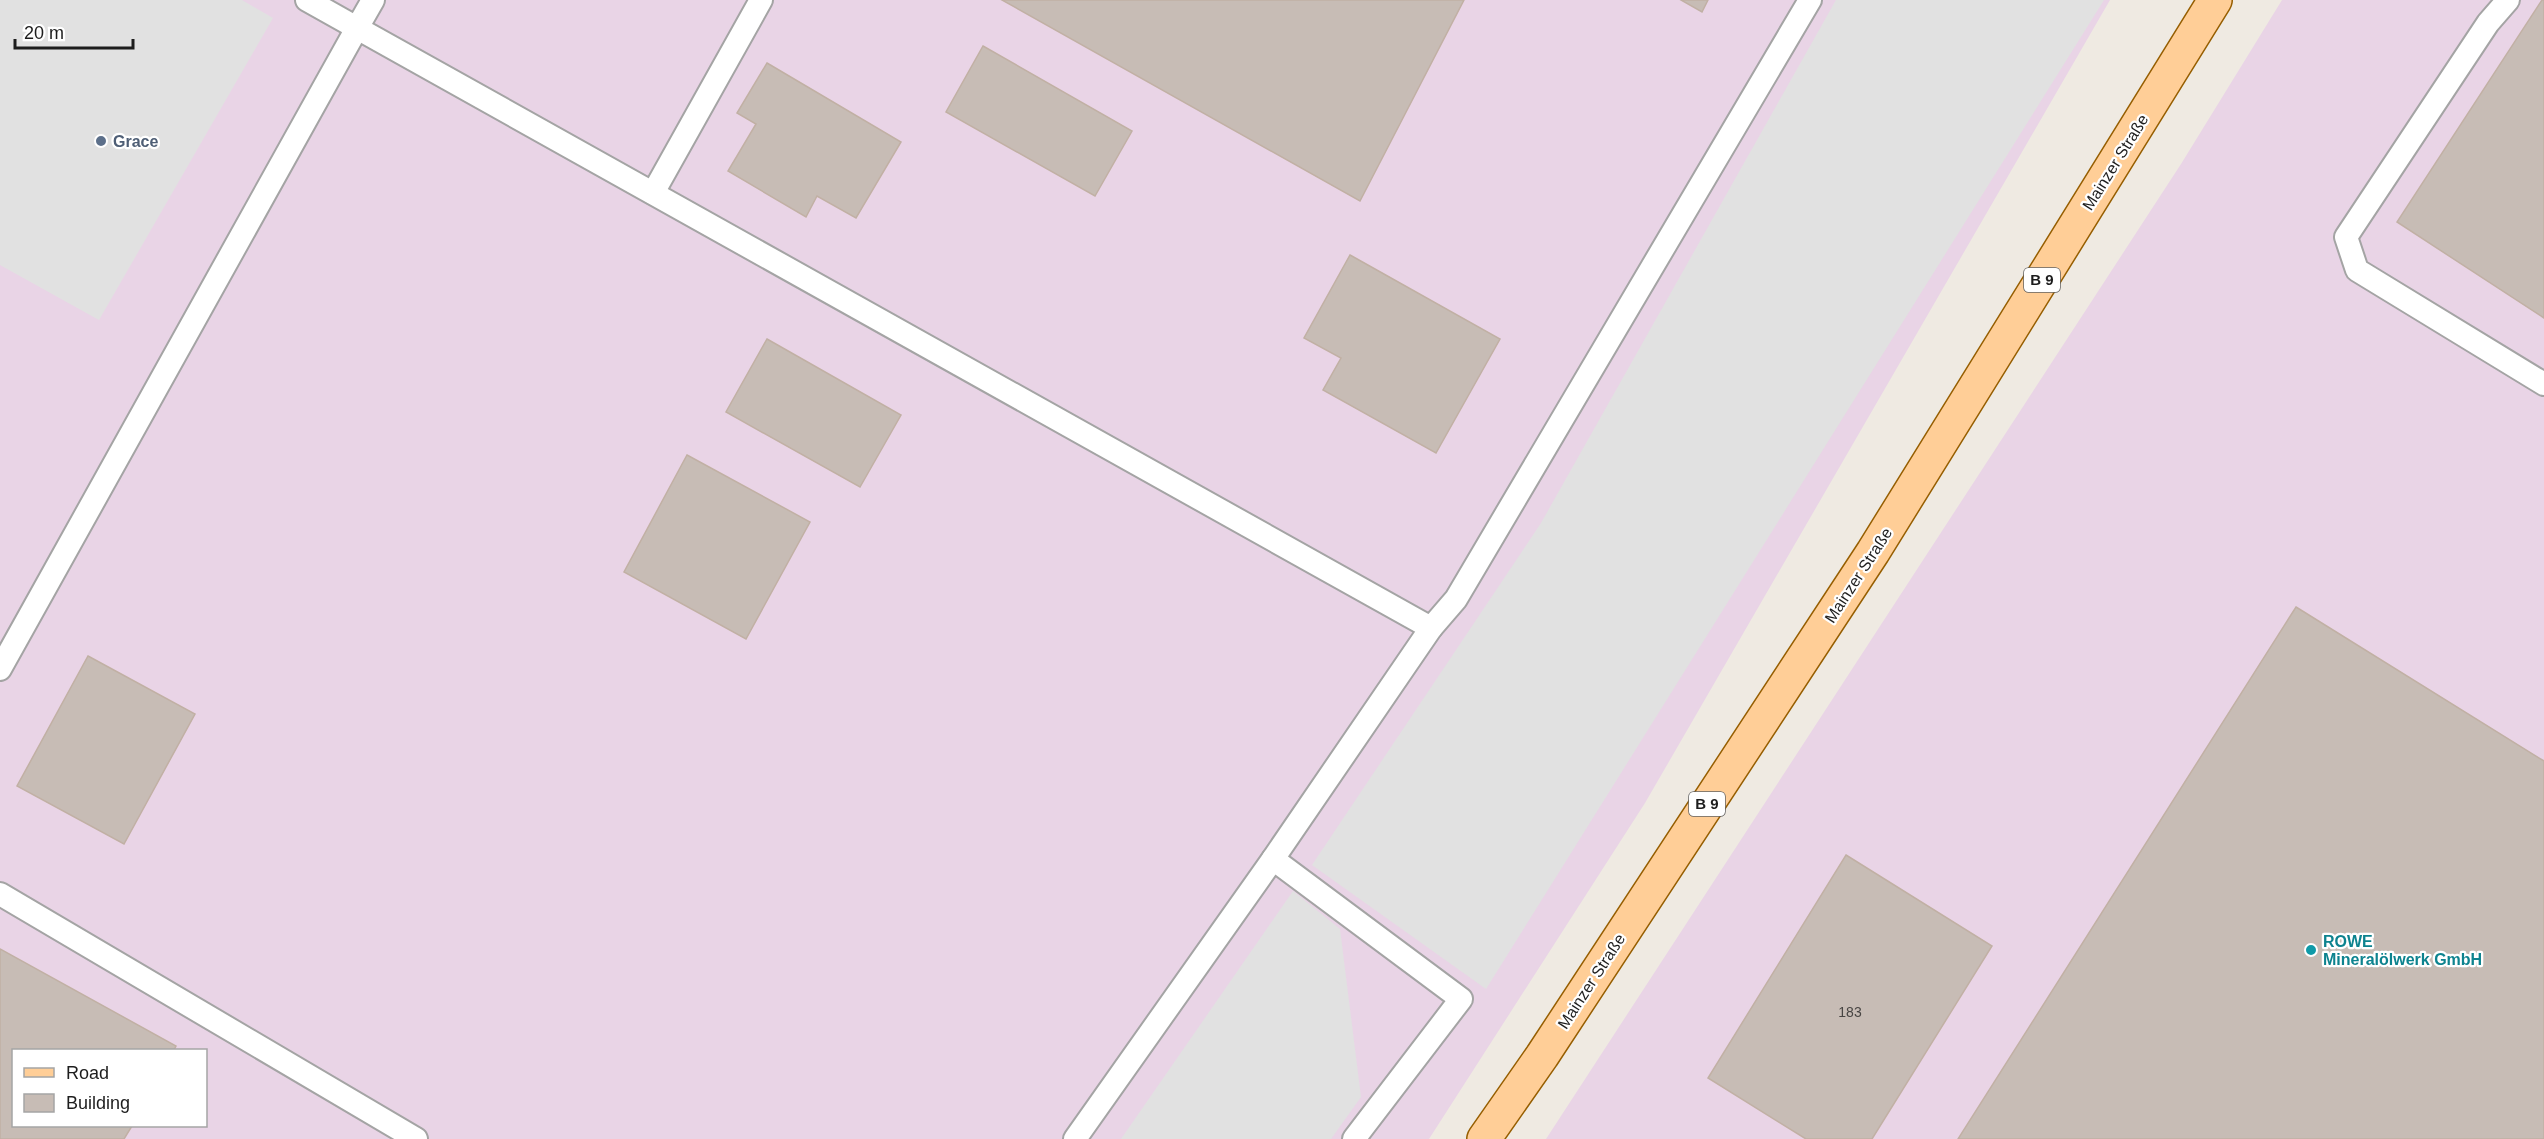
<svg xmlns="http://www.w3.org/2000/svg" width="2544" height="1139" font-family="Helvetica,sans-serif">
	<rect width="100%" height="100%" fill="#efeae2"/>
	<g fill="#e9d4e6" fill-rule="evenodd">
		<path d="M0,0H2110L1645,803L1429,1139H0ZM14,1050H206V1126H14Z"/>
		<path d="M2282,0H2544V1139H1546L2181,164Z"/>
	</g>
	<g fill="#e1e1e1">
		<path d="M0,0H242L273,18L99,320L0,265Z"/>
		<path d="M1836,0H2104L1486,989L1312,865L1541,523Z"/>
		<path d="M1293,891L1340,929L1361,1097L1331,1139H1121Z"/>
	</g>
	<g fill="#c7bcb5" stroke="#c1b0a4" stroke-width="1.5">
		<path d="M1002,0H1464L1360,201Z"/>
		<path d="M1681,0H1708L1702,12Z"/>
		<path d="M2542,0H2544V318L2397,222Z"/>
		<path d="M983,46L1132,131L1095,196L946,112Z"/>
		<path d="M767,63L901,142L856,218L817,196L806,217L728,171L756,124L737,113Z"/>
		<path d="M1350,255L1500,339L1436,453L1323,390L1341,358L1304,338Z"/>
		<path d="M767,339L901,415L860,487L726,412Z"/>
		<path d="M687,455L810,522L746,639L624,572Z"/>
		<path d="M2296,607L2544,761V1139H1958Z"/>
		<path d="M88,656L195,714L124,844L17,786Z"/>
		<path d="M1846,855L1992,946L1872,1139H1806L1708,1078Z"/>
		<path d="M0,949L176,1046L174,1050H14V1126H132L124,1139H0Z"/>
	</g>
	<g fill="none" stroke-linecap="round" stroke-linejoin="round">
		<defs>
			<g id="service">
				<path d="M373,0L357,28L1431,628L1456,599L1810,0"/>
				<path d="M2508,0L2488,23L2346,237L2357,270L2544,384"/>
				<path d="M653,193L761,0"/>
				<path d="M0,669L357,28L307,0"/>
				<path d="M1273,859L1461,999L1354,1139"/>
				<path d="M0,894L416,1139"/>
				<path d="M1075,1139L1273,859L1431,628"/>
			</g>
			<path id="primary" d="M1484,1139L1542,1056L1873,552L2215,0"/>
		</defs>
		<use href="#service" stroke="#a4a4a4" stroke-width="26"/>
		<use href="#primary" stroke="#965e00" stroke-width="36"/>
		<use href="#service" stroke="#fff" stroke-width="22"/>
		<use href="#primary" stroke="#ffce97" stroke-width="33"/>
	</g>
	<circle fill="#5c6f8a" stroke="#fff" stroke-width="2" cx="101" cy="141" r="6"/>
	<circle fill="#0f9aa8" stroke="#fff" stroke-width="2" cx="2311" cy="950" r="6"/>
	<g text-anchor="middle" stroke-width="4.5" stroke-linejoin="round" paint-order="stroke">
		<g font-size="14" fill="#484543">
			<text x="1850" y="1017">183</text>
		</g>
		<g fill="#fff" stroke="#616161" stroke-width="1.5">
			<rect x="2024" y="268" width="36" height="24" rx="4.5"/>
			<rect x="1689" y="792" width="36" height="24" rx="4.5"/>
		</g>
		<g font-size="15" font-weight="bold" fill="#1d1d1d">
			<text x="2042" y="285">B 9</text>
			<text x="1707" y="809">B 9</text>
		</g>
		<g font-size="16" font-weight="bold" fill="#4e5e75" stroke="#fff" text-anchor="start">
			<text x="113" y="147">Grace</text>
		</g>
		<g font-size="16" fill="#1d1d1d" stroke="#fff">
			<text transform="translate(2115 162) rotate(-58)" y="6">Mainzer Straße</text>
			<text transform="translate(1858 575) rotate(-57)" y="6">Mainzer Straße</text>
			<text transform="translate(1591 981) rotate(-57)" y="6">Mainzer Straße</text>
		</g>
		<g font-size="16" font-weight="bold" fill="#0d838f" stroke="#fff" text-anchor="start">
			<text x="2323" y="947">ROWE<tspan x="2323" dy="18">Mineralölwerk GmbH</tspan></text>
		</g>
	</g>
	<rect x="12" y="1049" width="195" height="78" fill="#ffffff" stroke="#a5a5a5" stroke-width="1.5"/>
	<rect x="24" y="1068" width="30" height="9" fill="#ffce97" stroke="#a5a5a5" stroke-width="1.5"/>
	<text x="66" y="1079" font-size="18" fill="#1d1d1d">Road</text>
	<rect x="24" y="1094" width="30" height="18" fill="#c7bcb5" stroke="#a5a5a5" stroke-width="1.5"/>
	<text x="66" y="1109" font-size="18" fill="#1d1d1d">Building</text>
	<path d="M15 39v9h118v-9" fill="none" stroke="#1d1d1d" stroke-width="3"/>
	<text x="24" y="39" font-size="18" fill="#1d1d1d" stroke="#ffffff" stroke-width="4.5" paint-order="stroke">20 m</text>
</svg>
